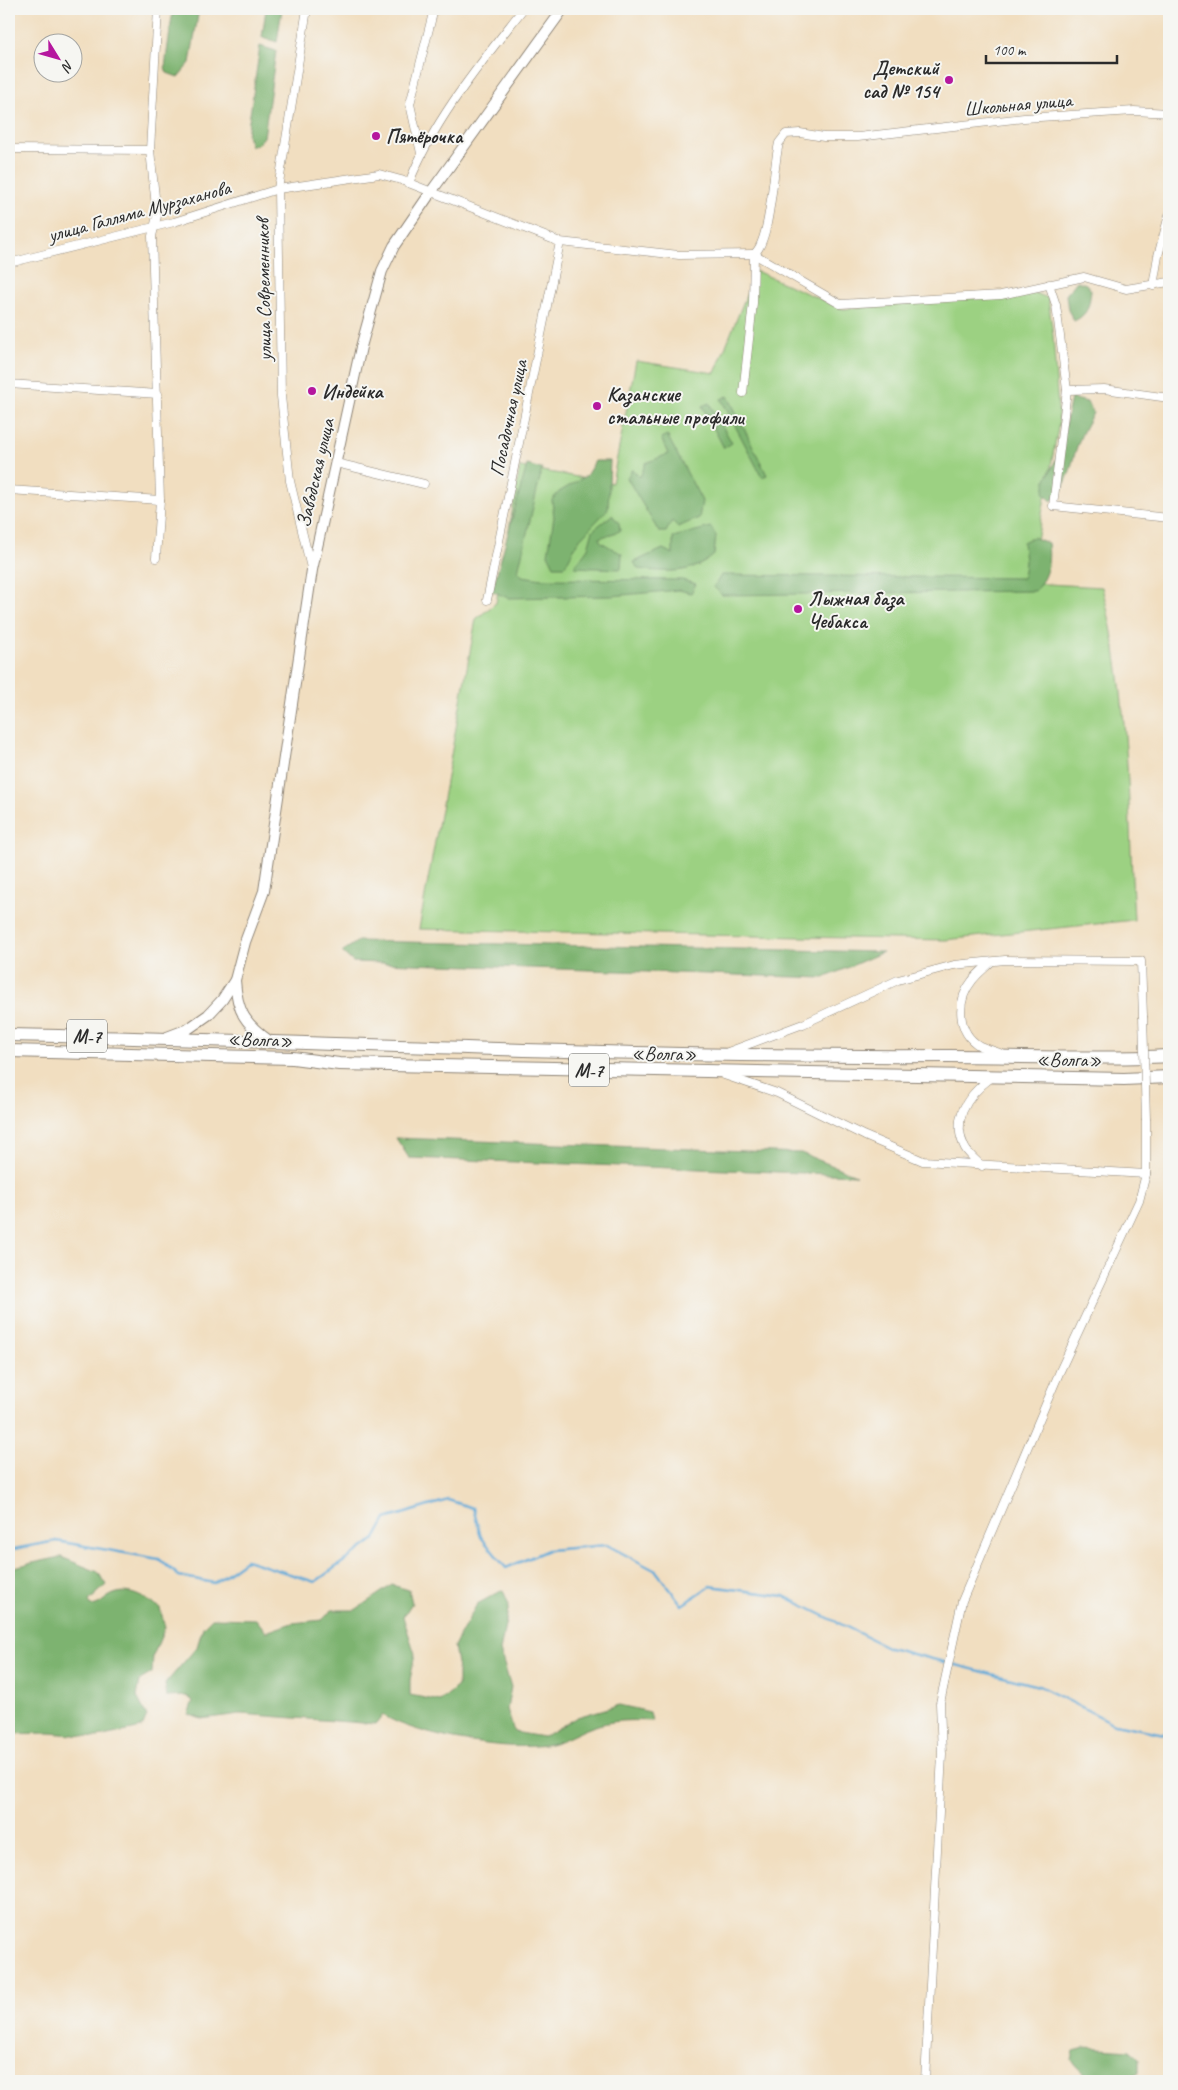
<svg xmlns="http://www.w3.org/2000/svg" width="1178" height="2090" font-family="Caveat,sans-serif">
	<rect width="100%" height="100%" fill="#f6f6f2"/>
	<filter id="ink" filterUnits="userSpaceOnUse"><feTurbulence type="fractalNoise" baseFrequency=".02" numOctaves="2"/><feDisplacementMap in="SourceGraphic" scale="10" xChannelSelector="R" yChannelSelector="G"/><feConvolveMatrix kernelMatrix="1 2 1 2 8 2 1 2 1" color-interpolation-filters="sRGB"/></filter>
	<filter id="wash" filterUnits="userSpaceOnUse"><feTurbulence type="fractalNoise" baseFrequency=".0096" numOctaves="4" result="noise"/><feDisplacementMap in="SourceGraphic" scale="20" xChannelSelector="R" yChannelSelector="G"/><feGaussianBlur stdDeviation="1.12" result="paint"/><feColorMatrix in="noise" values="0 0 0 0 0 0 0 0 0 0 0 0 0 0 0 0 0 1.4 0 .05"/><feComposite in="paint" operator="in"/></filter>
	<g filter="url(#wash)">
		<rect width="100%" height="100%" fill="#f1dec0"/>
		<path fill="#9cd182" stroke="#647e56" d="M756,271L843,309L1035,293L1048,298L1053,335L1059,423L1029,583L1102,587C1130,695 1128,809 1134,920L945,940L419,929L476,619L496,603L520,467L612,483L636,361L715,373Z"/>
		<g fill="#7db370" stroke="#546f4e">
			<path d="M173,9H199L190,63L178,77L167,73L165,67Z"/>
			<path d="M266,9H282L277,42L262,37Z"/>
			<path d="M260,46L276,51L264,137L257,145L251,146L247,135Z"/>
			<path d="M1077,281L1086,284L1091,290C1089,305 1089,314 1074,321L1068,310L1066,295Z"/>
			<path d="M728,396L767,475L762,477L721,399Z"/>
			<path d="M1071,398L1087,402L1093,413C1088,422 1082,432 1079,441C1070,465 1071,482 1052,501L1044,494L1046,479L1059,454Z"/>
			<path d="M709,403L732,443L724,448L702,406Z"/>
			<path d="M667,435L702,501L699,518L678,527L672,521L666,532H659L627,478L632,469L640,477L646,463L668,454L661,438Z"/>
			<path d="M595,461H610L608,509L578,541L565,566H554L548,554L554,517L552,500L559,492L586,476Z"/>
			<path d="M527,465L542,469L518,571L522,576L542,579L682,580L696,584L691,593L679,590L611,596L508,598L492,591Z"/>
			<path d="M612,515L619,523L620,531L599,538L601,542L622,554L621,569L574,567L588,548L593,530Z"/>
			<path d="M711,527L716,536L714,555C692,575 665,572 638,569L634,562L663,549L673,554V537Z"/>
			<path d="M1033,537L1048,543C1050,563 1048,575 1035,591L722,595L714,587L721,575L1023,578L1025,562L1023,542Z"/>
			<path d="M358,941L883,952L824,978L353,962L342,952Z"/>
			<path d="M396,1138L801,1153L856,1175L409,1158Z"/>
			<path d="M61,1557L98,1572L106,1585L89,1601L91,1606C99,1605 101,1602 108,1597C127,1585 144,1598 160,1608L165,1627L153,1656L152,1673L140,1680L137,1697L147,1716L142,1728L98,1737L49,1733L9,1734V1568Z"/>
			<path d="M392,1585L409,1590L412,1603L403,1617L415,1654L410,1680V1695L440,1701L458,1686V1670L454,1646L477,1604L503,1590L509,1605L500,1651L511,1687L507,1709L514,1732L543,1737L577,1717L619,1705L650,1712L652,1721C631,1720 612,1720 592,1727C578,1732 564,1741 550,1744C512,1753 415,1736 383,1715L376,1724L240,1714L201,1719L188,1714L193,1701L187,1696L167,1697L165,1684L197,1647L203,1627L212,1618L256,1619L266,1632L292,1623L322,1620L332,1610H355Z"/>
			<path d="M1085,2047L1130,2050L1139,2058V2073C1116,2086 1086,2084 1072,2060L1074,2050Z"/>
		</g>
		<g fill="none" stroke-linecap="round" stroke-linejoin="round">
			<path stroke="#60a9d7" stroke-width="2.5" d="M9,1550L56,1541L159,1559L179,1576L214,1583L246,1560L315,1582L375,1539L386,1519L448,1500L473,1508L481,1537L506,1568L548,1550L607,1545L656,1571L682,1605L710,1586L784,1596L889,1648L1039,1686L1115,1724L1169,1735"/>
		</g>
	</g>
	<g filter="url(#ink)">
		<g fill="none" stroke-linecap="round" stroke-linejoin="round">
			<defs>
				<g id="minor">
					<path d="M307,9L278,189L281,396L290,481L311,568"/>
					<path d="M9,149L150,150"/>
					<path d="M421,153L410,104L434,9"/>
					<path d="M409,183C434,119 481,63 523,9"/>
					<path d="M9,263L174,222L278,189L379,174L401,180L560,242L679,255L754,254L840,304L1001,295L1084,277L1126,289L1169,282"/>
					<path d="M1049,284L1056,305L1067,390L1053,506L1169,518"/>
					<path d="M1153,286L1158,256L1169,215"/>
					<path d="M9,384L158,394"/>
					<path d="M1067,390L1104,389L1169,398"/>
					<path d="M743,393L753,303L754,254C771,241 773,167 779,143L786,134L800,133L824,137H858L1024,118L1134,111L1169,113"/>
					<path d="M336,463L424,484"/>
					<path d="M9,490L160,500"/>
					<path d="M156,558L160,500L152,236L157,216L150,150L158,9"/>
					<path d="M487,600L560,242"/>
					<path d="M991,962C985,968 977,974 972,981C956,1001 957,1033 980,1046C987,1049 995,1051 1002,1054"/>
					<path d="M728,1052L803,1024L898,980L954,965L1005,960L1141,961L1143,1016"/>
					<path d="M724,1075L777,1093L865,1136L923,1161L1146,1174"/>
					<path d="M982,1166C977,1161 969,1155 965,1148C950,1118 969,1094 992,1077"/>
					<path d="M925,2081L942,1754L940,1703L962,1601L1060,1371L1139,1201L1146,1174V1120"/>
				</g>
				<g id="tertiary">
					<path d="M235,980C237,1012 245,1024 271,1042"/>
					<path d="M167,1037L188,1029L208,1015L222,1000L235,980L245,942L264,891L312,570L361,347L382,271L394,246L431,192L563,9"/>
				</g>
				<g id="trunk">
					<path d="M9,1035C322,1041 634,1058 948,1056C1021,1056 1096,1060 1169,1056"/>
					<path d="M9,1051L293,1058L339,1064L1124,1079L1169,1077"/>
				</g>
			</defs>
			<use href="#minor" stroke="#8e8476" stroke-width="9"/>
			<use href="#tertiary" stroke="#8e8476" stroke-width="12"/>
			<use href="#trunk" stroke="#8e8476" stroke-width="14"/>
			<use href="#minor" stroke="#fff" stroke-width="8"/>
			<use href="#tertiary" stroke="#fff" stroke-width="10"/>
			<use href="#trunk" stroke="#fff" stroke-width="12"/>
			<defs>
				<path id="minor-bridge" d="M1143,1016L1146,1120"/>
			</defs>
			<use href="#minor-bridge" stroke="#8e8476" stroke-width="9" stroke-linecap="butt"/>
			<use href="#minor-bridge" stroke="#fff" stroke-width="8"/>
		</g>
	</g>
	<g fill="#b5179e" stroke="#f6f6f2" stroke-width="2">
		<circle cx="949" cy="80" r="5"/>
		<circle cx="376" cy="136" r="5"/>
		<circle cx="312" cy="391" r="5"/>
		<circle cx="597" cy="406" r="5"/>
		<circle cx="798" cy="609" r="5"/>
	</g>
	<g text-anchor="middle" stroke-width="4" stroke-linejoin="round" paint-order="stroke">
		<g fill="#f6f6f2" stroke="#686867" stroke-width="1">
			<rect x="67" y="1019.5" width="40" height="33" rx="4"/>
			<rect x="569" y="1053.5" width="40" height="33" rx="4"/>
		</g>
		<g font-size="19" font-weight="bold" fill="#2b2b2b">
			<text x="87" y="1043">М-7</text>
			<text x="589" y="1077">М-7</text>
		</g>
		<g font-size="20" font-weight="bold" fill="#2b2b2b" stroke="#f6f6f2" text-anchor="start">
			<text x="939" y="75" text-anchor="end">Детский<tspan x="939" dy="23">сад № 154</tspan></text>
			<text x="386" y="143">Пятёрочка</text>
			<text x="322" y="398">Индейка</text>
			<text x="607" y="401">Казанские<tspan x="607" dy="23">стальные профили</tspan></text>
			<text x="808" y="605">Лыжная база<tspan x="808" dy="23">Чебакса</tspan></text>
		</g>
		<g font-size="20" fill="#2b2b2b" stroke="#f6f6f2">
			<text transform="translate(1018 104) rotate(-5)" y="7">Школьная улица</text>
			<text transform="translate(139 211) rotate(-15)" y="7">улица Галляма Мурзаханова</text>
			<text transform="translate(263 290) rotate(-91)" y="7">улица Современников</text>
			<text transform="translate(508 418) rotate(-78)" y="7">Посадочная улица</text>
			<text transform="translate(315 473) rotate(-77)" y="7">Заводская улица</text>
			<text transform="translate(260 1039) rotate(2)" y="7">«Волга»</text>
			<text transform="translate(664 1053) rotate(1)" y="7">«Волга»</text>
			<text transform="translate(1069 1059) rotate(1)" y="7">«Волга»</text>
		</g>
	</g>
	<rect width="1178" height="2090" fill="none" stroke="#f6f6f2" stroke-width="30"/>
	<g transform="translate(58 58) rotate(127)"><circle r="24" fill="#f6f6f2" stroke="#a5a5a2"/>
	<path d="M0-4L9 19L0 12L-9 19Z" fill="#b5179e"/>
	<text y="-8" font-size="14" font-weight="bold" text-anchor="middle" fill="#2b2b2b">N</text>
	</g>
	<path d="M986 55v8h131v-8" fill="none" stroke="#2b2b2b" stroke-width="2.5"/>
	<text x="993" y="55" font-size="15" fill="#2b2b2b" stroke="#f6f6f2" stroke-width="4" paint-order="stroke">100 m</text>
</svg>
